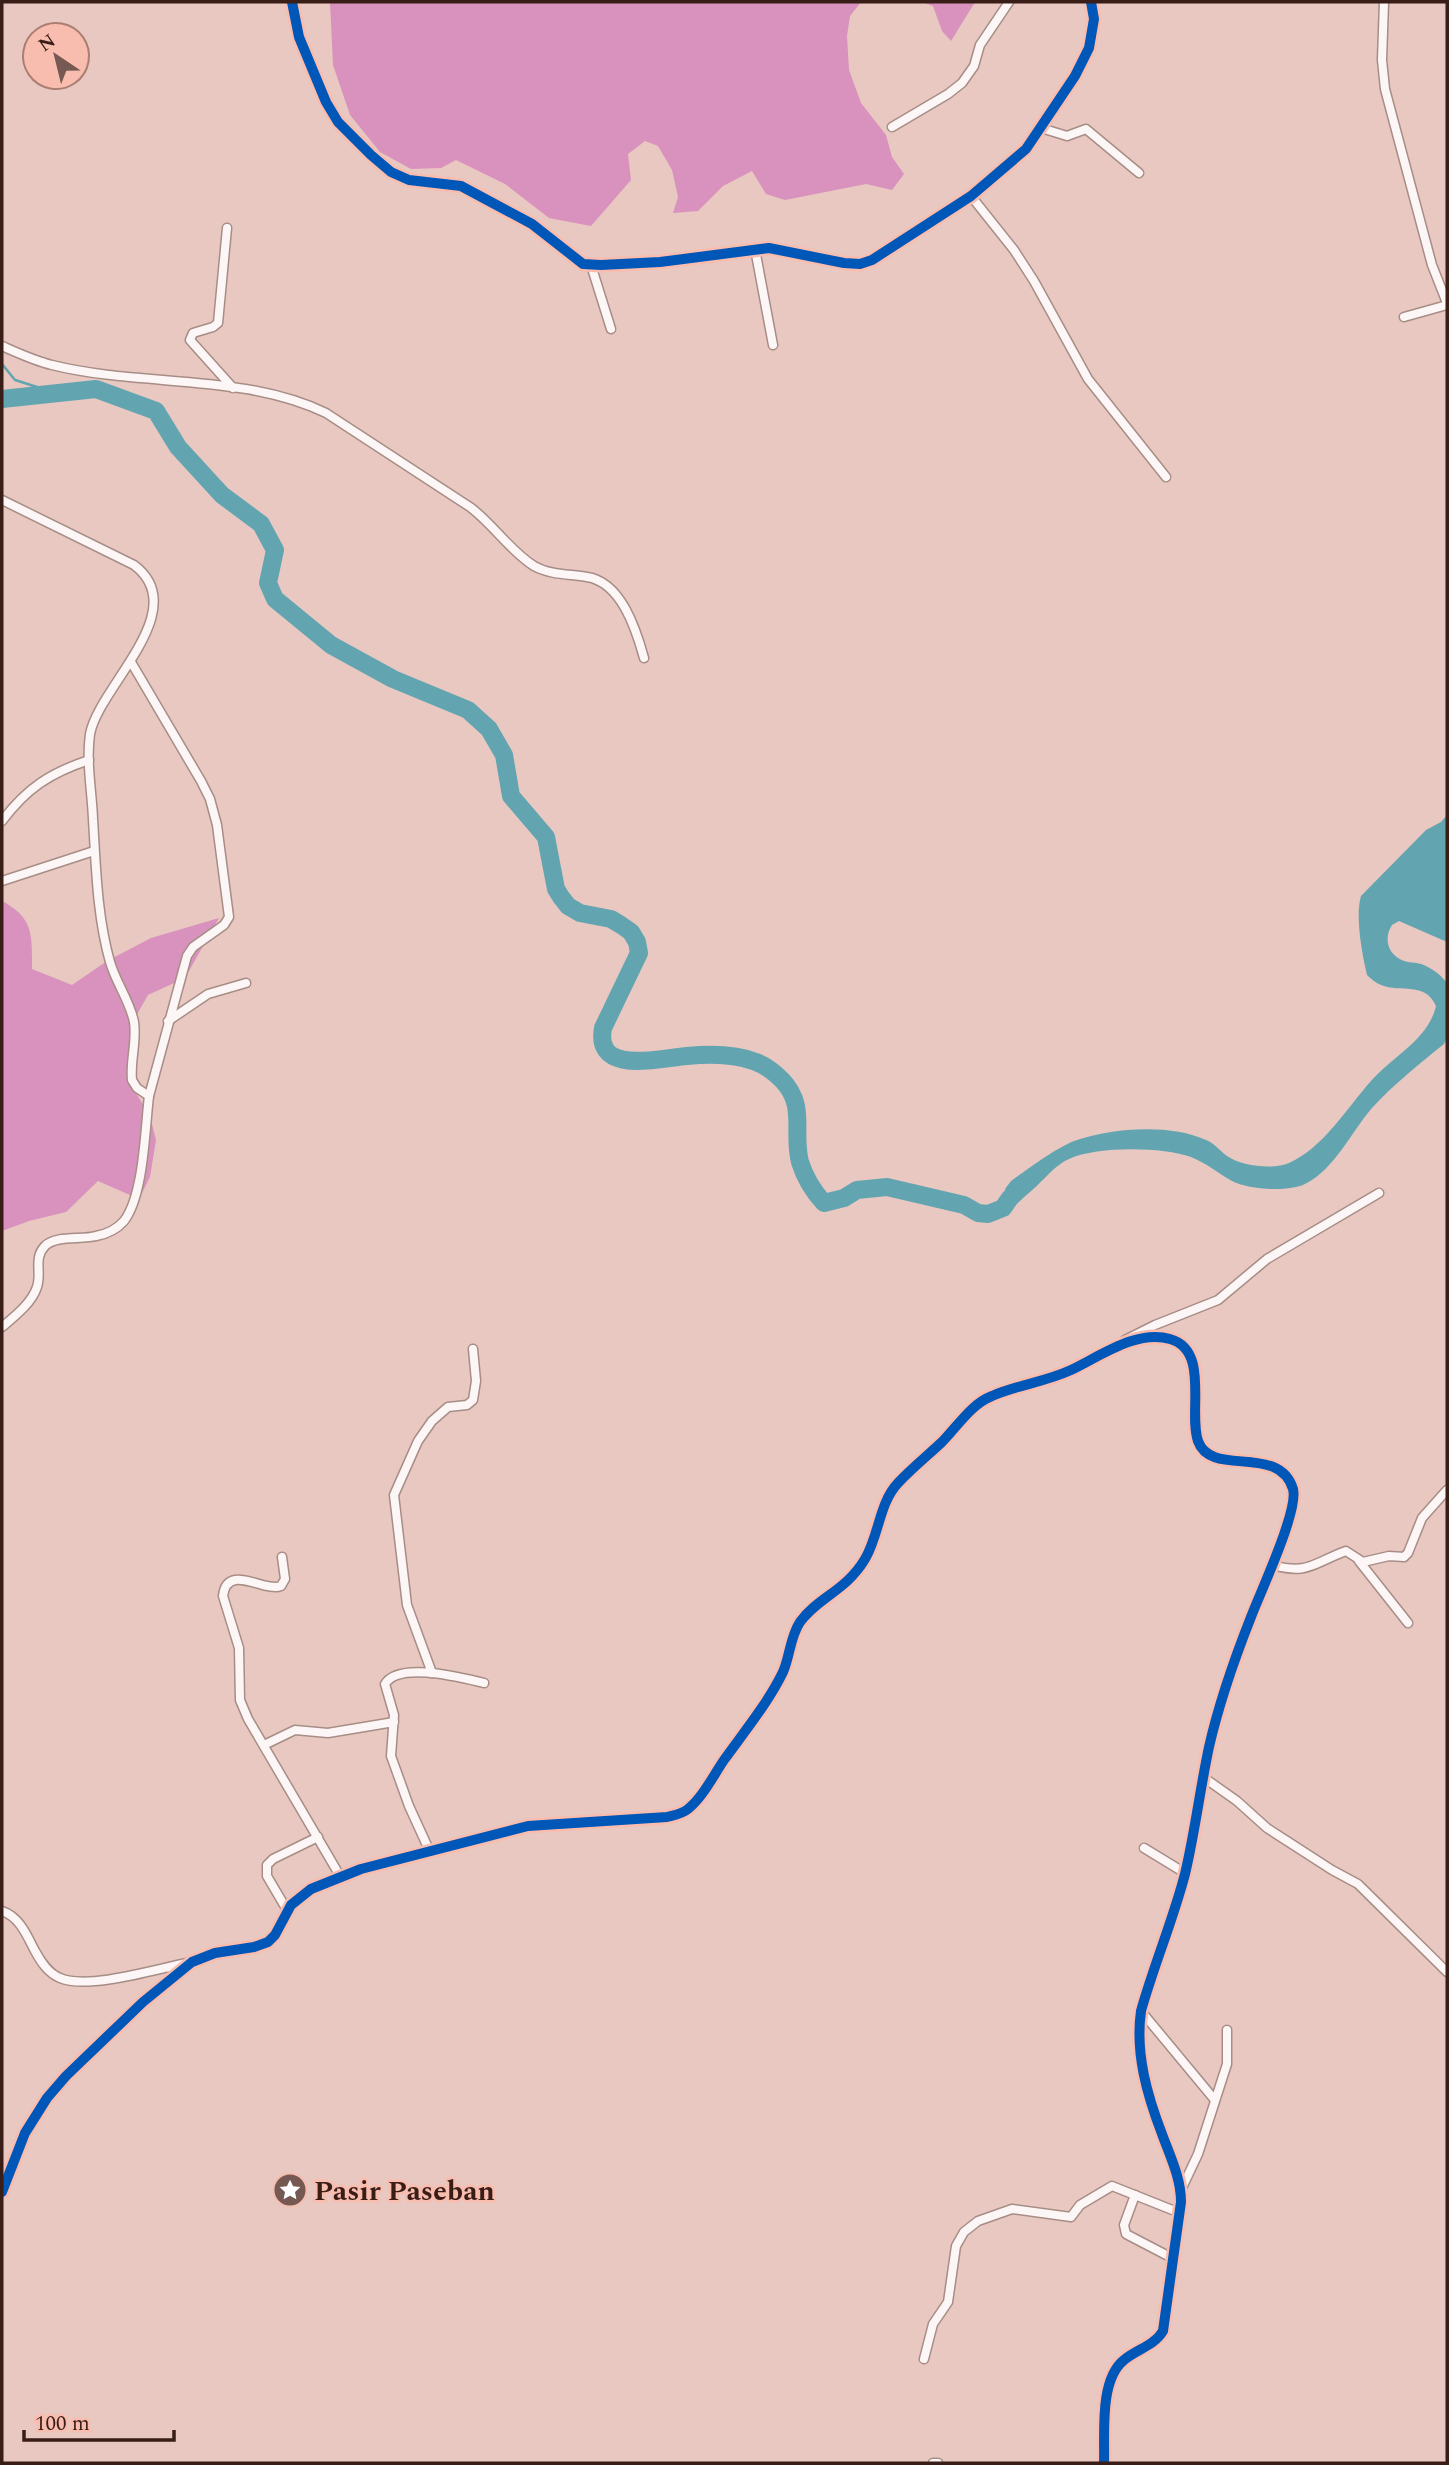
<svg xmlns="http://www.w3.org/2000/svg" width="1449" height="2465" font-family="Spectral,serif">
	<rect width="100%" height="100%" fill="#e8c8c0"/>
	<g fill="#d892bd">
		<path d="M330,2H861L850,16L847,36L849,70L861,103L886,135L892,157L904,174L892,190L866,184L785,200L766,194L752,171L723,186L698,211L673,213L678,197L672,170L658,146L645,141L628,154L631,180L591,226L549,218L505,184L456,160L441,168L411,169L380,152L350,115L333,65Z"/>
		<path d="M922,2H975L951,41L942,31L933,6Z"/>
		<path d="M2,901C34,918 32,935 32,969L72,985L107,961L151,938L219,918L185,978L148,995L131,1025V1085L150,1116L156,1140L150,1177L139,1199L98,1181L66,1212L29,1221L2,1231Z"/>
	</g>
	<path fill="#62a5b1" d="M1447,815V942L1399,921L1392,925C1383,939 1388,955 1404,961C1409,963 1415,962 1421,964C1432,968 1440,974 1447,983V1038L1444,1044C1419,1064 1393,1085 1372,1108C1351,1132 1335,1169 1305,1184C1289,1192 1249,1190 1232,1181C1218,1173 1206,1163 1191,1157C1162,1147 1098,1146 1069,1159C1052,1166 1038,1189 1020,1199L1010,1198L1005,1189L1011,1181C1028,1169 1056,1148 1074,1141C1110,1128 1170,1123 1206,1140C1214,1143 1220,1151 1227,1156C1241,1166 1273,1170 1289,1163C1324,1147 1346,1109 1371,1081C1393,1056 1428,1040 1436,1006C1425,981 1401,993 1381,985C1376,983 1371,979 1367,975C1362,954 1355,916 1361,896L1426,830L1441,822Z"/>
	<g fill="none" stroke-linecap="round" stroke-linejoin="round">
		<path stroke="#62a5b1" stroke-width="2.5" d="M2,364L15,380L56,393"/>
		<path stroke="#62a5b1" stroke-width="18" d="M2,399L96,389L156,411L178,447L222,495L261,524L275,550L268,583L275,599L331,645L393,679L468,710L489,729L504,755L511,796L546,837L556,889L561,897L568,906L580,913L611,919L621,925L631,932L637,942L639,953L603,1028C594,1076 660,1058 687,1056C708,1054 736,1054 756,1062C767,1066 774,1072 782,1080C807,1106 792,1131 800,1162C805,1178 813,1191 824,1203L844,1198L857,1190L887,1187L964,1205L978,1213L988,1214L1003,1208L1010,1198L1027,1182"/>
		<defs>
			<g id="street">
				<path d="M292,2L299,37L326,102L338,122L371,155L391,172L409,180L461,186L532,224L583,264L601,265L660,262L769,248L844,263L860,264L872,260L971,196L1026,149L1075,76L1089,48L1094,19L1091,2"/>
				<path d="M1384,2L1382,60L1385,89L1432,265L1447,303"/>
				<path d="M892,127L948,94L962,83L974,66L980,45L1009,2"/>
				<path d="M1041,128L1067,136L1086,129L1139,173"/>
				<path d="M971,196L1014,250L1034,281L1088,379L1166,477"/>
				<path d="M227,228L218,323L213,327L193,333L190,340L233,388"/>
				<path d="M755,249L773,345"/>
				<path d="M591,265L611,329"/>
				<path d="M1404,317L1447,305"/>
				<path d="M2,346C18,353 35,361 52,365C140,387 243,373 326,413L470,507C493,524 510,551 534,566C550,575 569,574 587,577C621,582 636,629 644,658"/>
				<path d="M2,500L134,565C194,610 99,686 90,734C86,762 92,792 93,819C96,867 97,916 110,962C116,983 130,1001 134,1022C137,1041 130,1061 132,1080L137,1088L149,1096C145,1128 144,1195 124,1221C117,1229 107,1234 96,1236C81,1240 56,1235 45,1246C33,1258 42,1273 37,1287C32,1303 14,1317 2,1327"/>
				<path d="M131,662L201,781L210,799L217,825L229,917L224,925L193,947L187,956L149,1096"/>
				<path d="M2,821C27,788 50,773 89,760"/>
				<path d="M2,881L94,851"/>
				<path d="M168,1021L208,994L246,983"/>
				<path d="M1125,1340L1155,1325L1218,1300L1267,1259L1379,1193"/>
				<path d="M282,1557L285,1579L281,1586C265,1593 227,1562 223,1596L239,1648L240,1700L248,1719L340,1876"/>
				<path d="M1359,1561L1408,1623"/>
				<path d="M1272,1565C1309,1575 1313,1563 1346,1551L1363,1562L1389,1556L1404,1557L1408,1553L1422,1518L1447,1490"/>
				<path d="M432,1673L407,1605L394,1495L418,1441L432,1421L448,1407L467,1405L473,1400L476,1381L473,1349"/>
				<path d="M264,1745L295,1730L328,1733L394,1722"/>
				<path d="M1203,1777L1237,1801L1267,1828L1332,1870L1358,1884L1447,1972"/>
				<path d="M1144,1848L1185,1873"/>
				<path d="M430,1852L409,1806L391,1756L394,1715L385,1684C399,1661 462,1678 484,1683"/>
				<path d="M287,1910L267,1876V1865L273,1859L318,1837"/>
				<path d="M2,1911C20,1917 27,1936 35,1951C41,1962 48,1973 60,1978C88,1990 157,1969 187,1963"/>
				<path d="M1141,2011L1214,2099"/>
				<path d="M1181,2190L1198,2154L1227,2064V2030"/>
				<path d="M2,2192L25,2133L47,2098L66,2076L143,2002L192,1962L215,1953L254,1947L268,1942L275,1935L291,1905L311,1889L361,1869L528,1826L667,1817C675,1815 682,1814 688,1809C703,1797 713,1776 724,1760C744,1732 768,1703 783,1672C790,1656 790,1637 800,1622C818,1597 846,1591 865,1559C879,1536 879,1503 898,1483C911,1469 927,1456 942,1442C957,1427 971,1404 992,1396C1017,1385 1045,1382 1071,1370C1099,1357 1137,1329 1170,1339C1210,1350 1188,1412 1198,1441C1211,1478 1279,1443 1293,1489C1299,1510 1260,1593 1251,1617C1234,1660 1219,1703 1209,1747C1200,1789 1195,1832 1185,1874C1173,1920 1154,1965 1141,2011C1135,2053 1147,2095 1162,2134C1170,2156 1181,2178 1181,2202L1163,2331C1154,2346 1137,2349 1124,2360C1099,2380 1105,2434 1104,2463"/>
				<path d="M1135,2195L1124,2225L1126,2234L1174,2259"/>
				<path d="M924,2359L933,2324L948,2302L956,2246L964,2232L978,2221L1012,2209L1071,2217L1080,2205L1112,2186L1180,2213"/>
				<path d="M933,2463H938"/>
			</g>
		</defs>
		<use href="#street" stroke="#a78d86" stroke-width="11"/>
		<use href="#street" stroke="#fcf7f6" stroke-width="8"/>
		<defs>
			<g id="cycleway">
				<path d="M292,2L299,37L326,102L338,122L371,155L391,172L409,180L461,186L532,224L583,264L601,265L660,262L769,248L844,263L860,264L872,260L971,196L1026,149L1075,76L1089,48L1094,19L1091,2"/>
				<path d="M2,2192L25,2133L47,2098L66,2076L143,2002L192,1962L215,1953L254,1947L268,1942L275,1935L291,1905L311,1889L361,1869L528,1826L667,1817C675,1815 682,1814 688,1809C703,1797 713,1776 724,1760C744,1732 768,1703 783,1672C790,1656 790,1637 800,1622C818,1597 846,1591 865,1559C879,1536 879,1503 898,1483C911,1469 927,1456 942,1442C957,1427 971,1404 992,1396C1017,1385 1045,1382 1071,1370C1099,1357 1137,1329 1170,1339C1210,1350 1188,1412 1198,1441C1211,1478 1279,1443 1293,1489C1299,1510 1260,1593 1251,1617C1234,1660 1219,1703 1209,1747C1200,1789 1195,1832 1185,1874C1173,1920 1154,1965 1141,2011C1135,2053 1147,2095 1162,2134C1170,2156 1181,2178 1181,2202L1163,2331C1154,2346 1137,2349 1124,2360C1099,2380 1105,2434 1104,2463"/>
			</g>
		</defs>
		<use href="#cycleway" stroke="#f9bdaf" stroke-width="15"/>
		<use href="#cycleway" stroke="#0057b8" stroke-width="10"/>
	</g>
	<defs>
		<symbol id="sight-disc" viewBox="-11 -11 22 22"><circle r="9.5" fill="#765952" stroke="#f9bdaf"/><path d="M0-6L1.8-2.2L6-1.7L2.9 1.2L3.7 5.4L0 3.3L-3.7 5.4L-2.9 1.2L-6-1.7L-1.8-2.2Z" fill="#fff"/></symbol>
	</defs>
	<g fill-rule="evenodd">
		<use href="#sight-disc" x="271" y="2171" width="38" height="38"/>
	</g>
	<g text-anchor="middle" stroke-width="5" stroke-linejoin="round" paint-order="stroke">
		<g font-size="28" font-weight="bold" fill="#391d17" stroke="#f9bdaf" text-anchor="start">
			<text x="314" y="2200">Pasir Paseban</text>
		</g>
	</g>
	<rect width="1449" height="2465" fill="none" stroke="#391d17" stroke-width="7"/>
	<g transform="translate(56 56) rotate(325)"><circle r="33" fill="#f9bdaf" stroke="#ac7d72" stroke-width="2"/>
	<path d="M0-5L12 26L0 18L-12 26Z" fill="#765952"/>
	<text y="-10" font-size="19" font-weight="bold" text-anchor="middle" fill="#391d17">N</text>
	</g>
	<path d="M24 2430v10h150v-10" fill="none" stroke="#391d17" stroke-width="3.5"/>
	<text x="35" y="2430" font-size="21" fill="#391d17" stroke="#f9bdaf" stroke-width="5" paint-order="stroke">100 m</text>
</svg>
